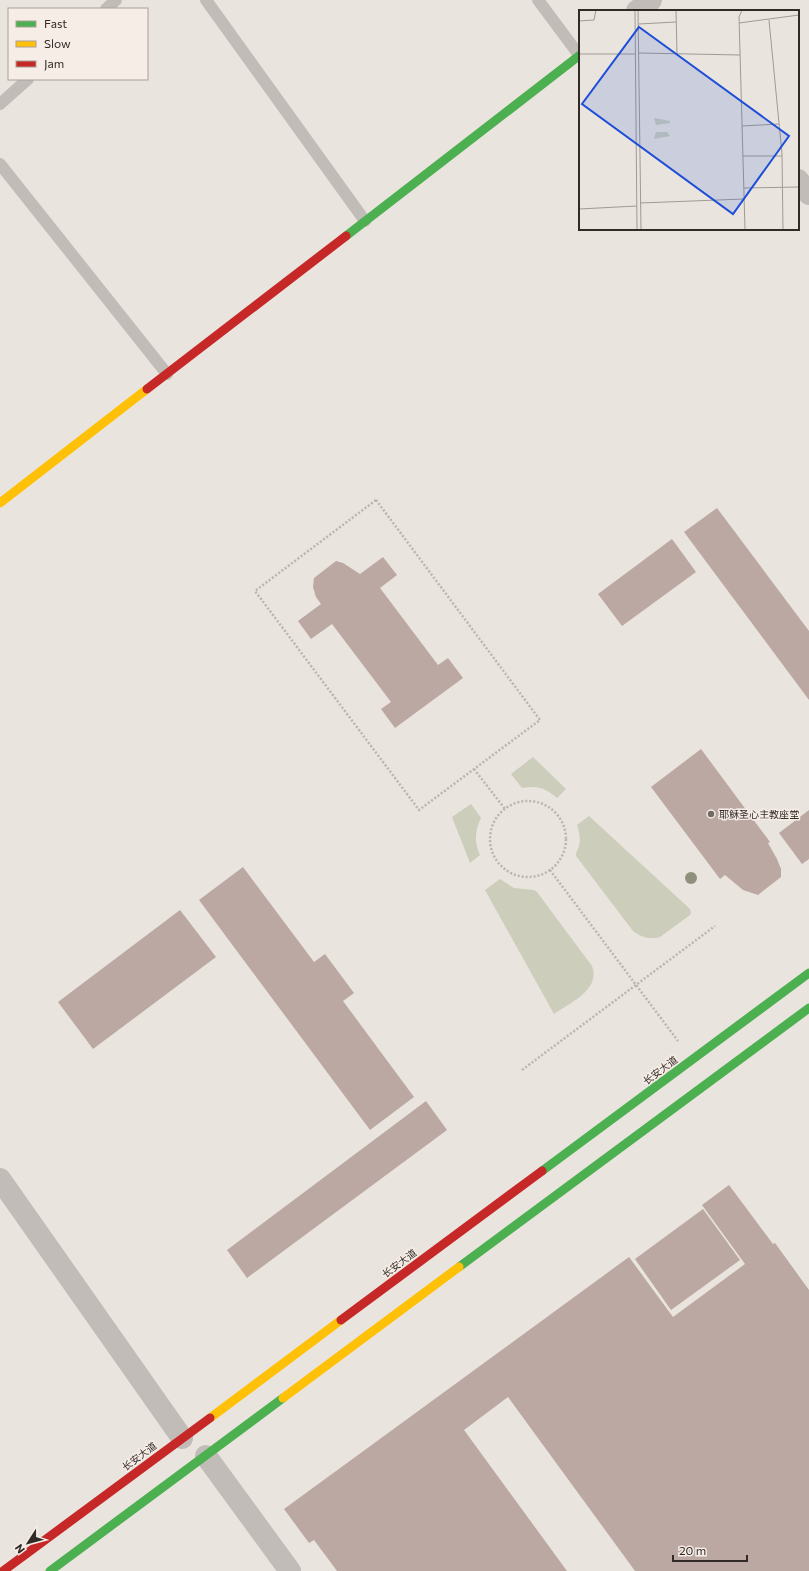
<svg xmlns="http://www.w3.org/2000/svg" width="809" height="1571" font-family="Commissioner,'Noto Sans SC',sans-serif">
	<rect width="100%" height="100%" fill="#eae4de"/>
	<g fill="#cccdba">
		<path d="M533,757L566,789L557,798C546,788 537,785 522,788L511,774Z"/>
		<path d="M471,804L481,818C475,830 474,843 480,855L470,863L452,817Z"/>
		<path d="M589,816L690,909L691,913L690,915L660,937C650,940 641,937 633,931L576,856C576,851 578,850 579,846C581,839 579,831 577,825Z"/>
		<path d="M500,879L514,888L534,890L537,892L592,966C601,990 570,1003 554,1014L485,890Z"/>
	</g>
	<g fill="#bba8a2">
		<path d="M717,508L809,631V700L684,532Z"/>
		<path d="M672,539L696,572L622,626L598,594Z"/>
		<path d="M383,557L397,575L380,588L438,665L448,658L463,678L395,728L381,709L391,702L332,624L311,639L298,621L321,604L316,597L313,587L314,578L336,561L343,563L360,574Z"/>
		<path d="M701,749L770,842L768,843L777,859L781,869V877L758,895L743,890L725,875L720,879L651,787Z"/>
		<path d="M809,810V859L802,864L779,833Z"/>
		<path d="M243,867L314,962L325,954L354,993L343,1001L414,1097L370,1130L199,900Z"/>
		<path d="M180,910L216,957L93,1049L58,1002Z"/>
		<path d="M426,1101L447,1130L247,1278L227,1250Z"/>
		<path d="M729,1185L773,1244L775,1243L809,1290V1571H635L508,1397L464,1430L567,1571H337L314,1540L309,1543L284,1509L629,1257L673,1317L745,1264L702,1205Z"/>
		<path d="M703,1209L740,1260L671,1310L635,1259Z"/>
	</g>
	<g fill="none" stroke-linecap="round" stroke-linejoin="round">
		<g stroke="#bbb4b0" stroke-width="2.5" stroke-dasharray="2 2" stroke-linecap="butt">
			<path d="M376,500L540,720L419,810L255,591Z"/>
			<path d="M474,769L505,809"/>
			<circle cx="528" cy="839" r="38"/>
			<path d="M550,870L678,1041"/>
			<path d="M522,1070L715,926"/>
		</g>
		<g stroke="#c2bcb8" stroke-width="12">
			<path d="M206,0L365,221"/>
			<path d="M538,0L579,55"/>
			<path d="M106,9L116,0"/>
			<path d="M0,104L28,79"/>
			<path d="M0,164L167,374"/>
		</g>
		<g stroke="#c2bcb8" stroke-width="22">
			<path d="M637,11L651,0"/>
			<path d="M798,180L809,194"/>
			<path d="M0,1179L182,1438"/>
			<path d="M206,1456L290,1571"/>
		</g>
		<g stroke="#4caf50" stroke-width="9">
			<path d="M346,236L580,55"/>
			<path d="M542,1171L809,973"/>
			<path d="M459,1267L809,1008"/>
			<path d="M50,1571L283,1398"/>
		</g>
		<g stroke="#ffc107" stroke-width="9">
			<path d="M0,503L147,389"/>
			<path d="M283,1398L459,1267"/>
			<path d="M210,1418L341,1320"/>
		</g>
		<g stroke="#c62828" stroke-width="9">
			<path d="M147,389L346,236"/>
			<path d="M341,1320L542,1171"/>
			<path d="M3,1571L210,1418"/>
		</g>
	</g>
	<circle fill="#8f917d" cx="691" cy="878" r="6"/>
	<circle fill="#726b67" stroke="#f6ede6" stroke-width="1.5" cx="711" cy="814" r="4"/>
	<g text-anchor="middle" stroke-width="3" stroke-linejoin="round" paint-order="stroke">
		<g font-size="10" fill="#322a27" stroke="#f6ede6" text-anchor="start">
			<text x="719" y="818">耶稣圣心主教座堂</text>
		</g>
		<g font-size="10" fill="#322a27" stroke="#f6ede6">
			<text transform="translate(660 1070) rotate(-37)" y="4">长安大道</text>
			<text transform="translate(399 1263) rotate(-37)" y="4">长安大道</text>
			<text transform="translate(139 1456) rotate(-37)" y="4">长安大道</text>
		</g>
	</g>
	<g transform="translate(579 10)">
		<rect width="220" height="220" fill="#eae4de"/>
		<path d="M75,108L91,111V113L77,115ZM77,122H88L91,126L75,129Z" fill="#cccdba"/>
		<path fill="none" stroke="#a09a95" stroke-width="1" d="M56,0L58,220M59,0L62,220M97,0L98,44M163,0L160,7L166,220M190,10L203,144L204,220M0,11L15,10L17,0M160,13L220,5M60,14L97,12M60,43L161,45M0,44H56M163,116L200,114M164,146H203M165,178L220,177M61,193L165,189M0,199L58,196"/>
		<path fill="#1d4ed8" fill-opacity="0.15" stroke="#1d4ed8" stroke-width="2" d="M60,17L210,126L154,204L3,94Z"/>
		<rect width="220" height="220" fill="none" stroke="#322a27" stroke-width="2"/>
	</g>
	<rect x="8" y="8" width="140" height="72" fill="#f6ede6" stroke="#a89f9a"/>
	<rect x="16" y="21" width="20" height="6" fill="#4caf50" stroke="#a89f9a"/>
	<text x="44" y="28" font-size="12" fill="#322a27">Fast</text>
	<rect x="16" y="41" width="20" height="6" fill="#ffc107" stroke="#a89f9a"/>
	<text x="44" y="48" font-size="12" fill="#322a27">Slow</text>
	<rect x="16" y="61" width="20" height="6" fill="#c62828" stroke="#a89f9a"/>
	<text x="44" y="68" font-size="12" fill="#322a27">Jam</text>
	<g transform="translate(28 1543) rotate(234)" stroke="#f6ede6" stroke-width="3" paint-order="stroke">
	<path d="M0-3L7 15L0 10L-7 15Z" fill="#322a27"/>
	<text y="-6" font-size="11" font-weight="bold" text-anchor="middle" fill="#322a27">N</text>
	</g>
	<path d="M673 1555v6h74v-6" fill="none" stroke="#322a27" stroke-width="2"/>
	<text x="679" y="1555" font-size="12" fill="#322a27" stroke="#f6ede6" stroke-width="3" paint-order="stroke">20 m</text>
</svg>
